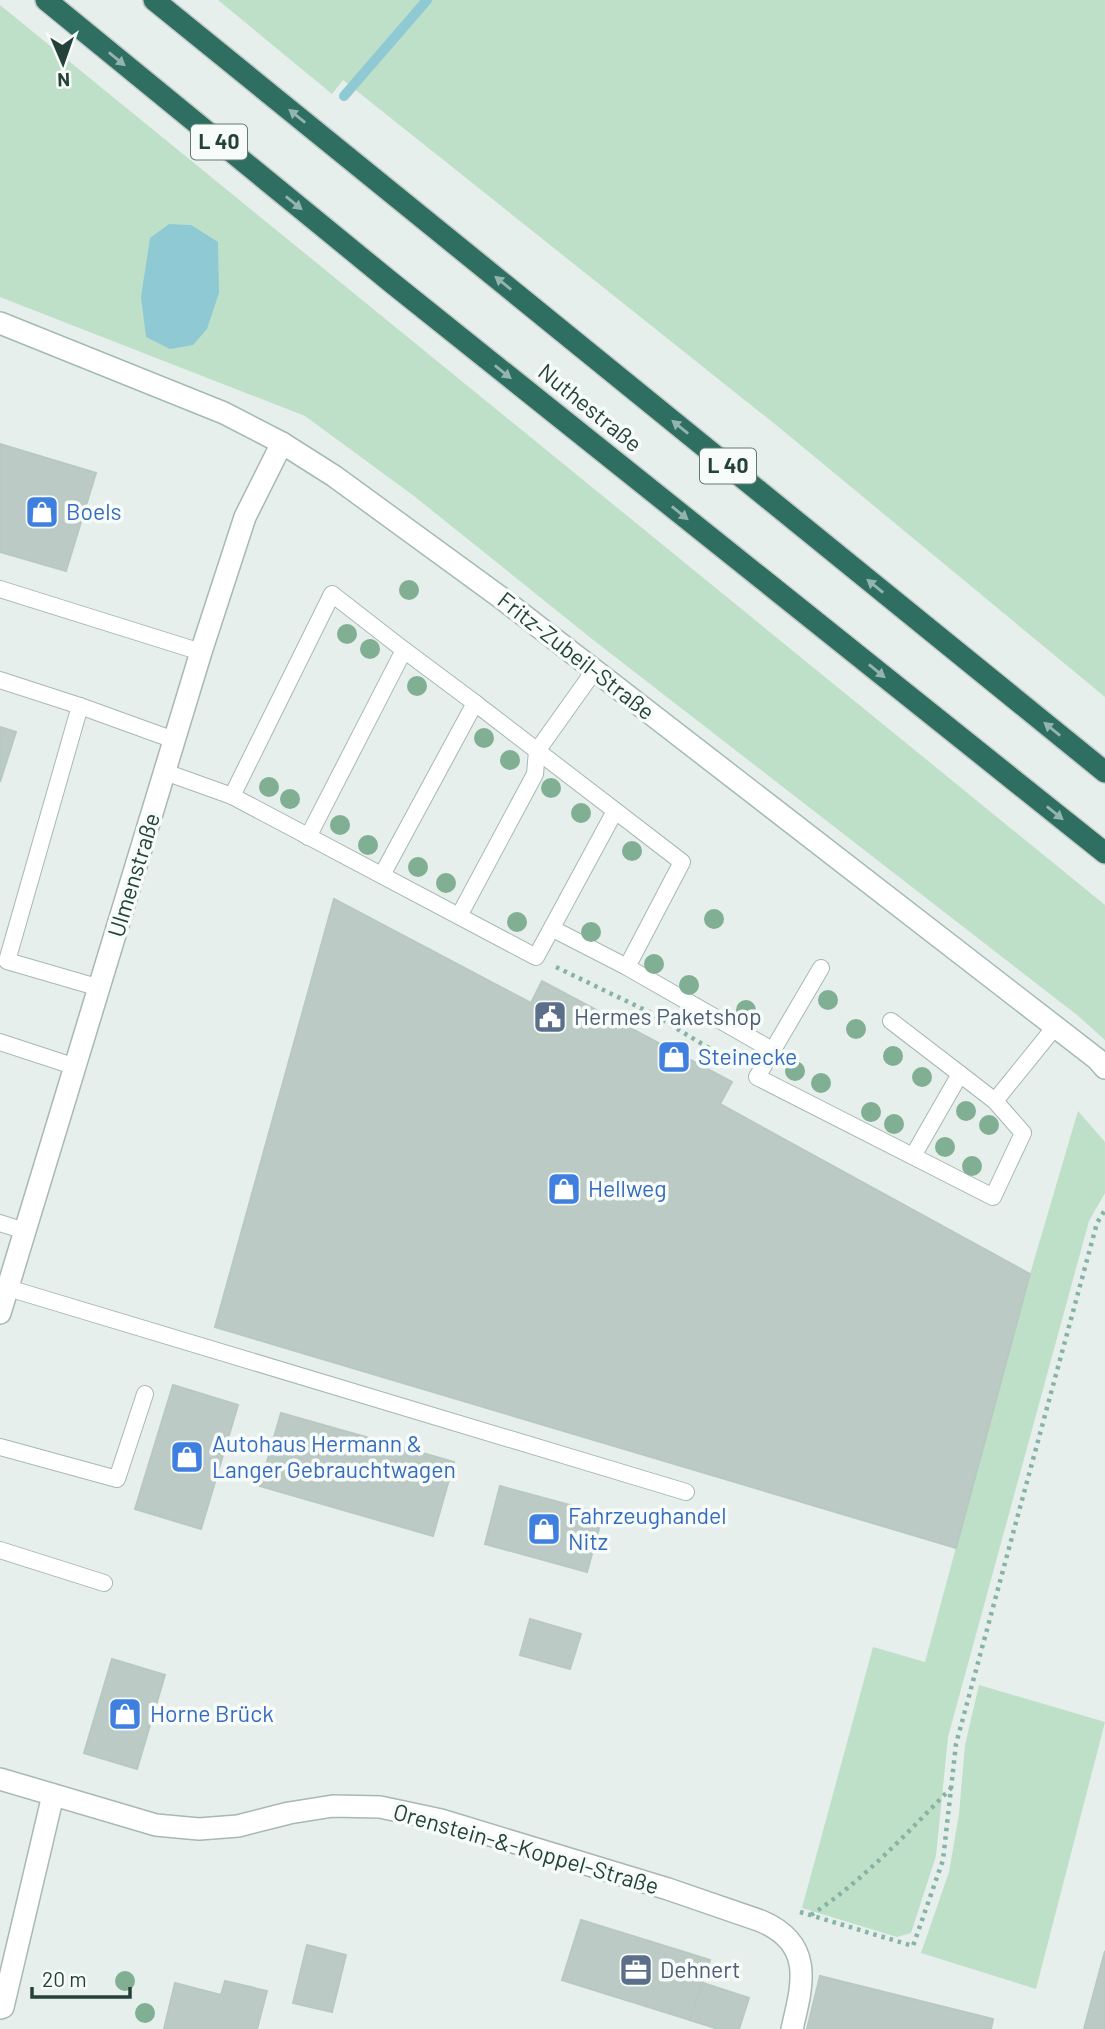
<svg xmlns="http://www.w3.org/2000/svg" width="1105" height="2029" font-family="Barlow,sans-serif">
	<rect width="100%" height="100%" fill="#e6efeb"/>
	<g fill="#bfe0c8">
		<path d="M218,0H1105V697L781,429L343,80L332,94Z"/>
		<path d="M0,5L1105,905V1040L1077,1015L592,639L414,496L305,416L0,297Z"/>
		<path d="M1078,1111L1105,1142V1193L1089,1221L948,1737L936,1856L911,1933L897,1937L802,1908L873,1647L925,1662L1030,1274Z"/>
		<path d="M979,1685L1105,1722L1036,1989L921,1953L949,1872L959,1814L965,1745Z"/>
	</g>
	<path fill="#8ec9d4" d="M169,224L191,225L218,242L219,293L207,329L193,345L170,349L146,337L141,297L150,238Z"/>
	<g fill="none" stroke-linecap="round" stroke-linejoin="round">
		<path stroke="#8ec9d4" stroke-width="10" d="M344,96L427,0"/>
	</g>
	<g fill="#bbcac4" stroke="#b8c9c2" stroke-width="2">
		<path d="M0,444L96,473L66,571L0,552Z"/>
		<path d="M0,727L16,732L0,782Z"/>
		<path d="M334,899L531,1003L542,981L732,1082L720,1104L1030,1274L956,1548L215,1327Z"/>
		<path d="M173,1385L238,1405L201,1529L135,1509Z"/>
		<path d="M281,1413L454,1462L433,1536L260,1486Z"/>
		<path d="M500,1486L603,1514L587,1572L485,1544Z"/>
		<path d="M530,1619L581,1634L570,1669L520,1655Z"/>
		<path d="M112,1659L165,1675L137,1769L84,1753Z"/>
		<path d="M581,1920L710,1960L690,2020L562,1980Z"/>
		<path d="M307,1945L346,1955L332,2012L293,2003Z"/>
		<path d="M1105,1951V2029H1084Z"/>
		<path d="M820,1976L993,2019L991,2029H807Z"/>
		<path d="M225,1981L267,1991L257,2029H164L175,1983L221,1995Z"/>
		<path d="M703,1983L749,1998L739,2029H718L690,2020Z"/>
	</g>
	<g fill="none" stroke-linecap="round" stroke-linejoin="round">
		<defs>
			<g id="lane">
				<path d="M0,589L201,652"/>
				<path d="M0,680L80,706"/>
				<path d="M475,703L682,862L627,967"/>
				<path d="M165,772L232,796L536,957L615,811"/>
				<path d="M232,796L332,594L404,650L308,837"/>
				<path d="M382,875L475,703L404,650"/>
				<path d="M459,916L535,774L537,751L594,671"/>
				<path d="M553,929L627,967L772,1050"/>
				<path d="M821,968L757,1077L993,1197L1023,1133L995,1101L960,1074"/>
				<path d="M100,988L7,961L80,706L174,740"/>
				<path d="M891,1021L960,1074L913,1156"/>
				<path d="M0,1042L76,1067"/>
				<path d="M995,1101L1054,1028"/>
				<path d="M0,1223L25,1231"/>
				<path d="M8,1288L686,1492"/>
				<path d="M0,1447L117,1479L145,1394"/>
				<path d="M0,1550L104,1583"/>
			</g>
			<g id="street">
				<path d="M0,1313L201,652L245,517L282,443"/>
				<path d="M0,1779L156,1825L199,1829L238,1826L289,1813L333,1806L380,1807L441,1820L668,1889L761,1921C814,1944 803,1983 792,2029"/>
				<path d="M0,2008L3,2007L53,1795"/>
			</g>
			<path id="secondary" d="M0,323L224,413L282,443L334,476L500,597L1097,1059L1105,1068"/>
			<g id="highway">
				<path d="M46,0L392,283L1105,853"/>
				<path d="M154,0L1105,772"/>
			</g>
		</defs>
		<use href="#lane" stroke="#a8b8b2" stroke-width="18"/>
		<use href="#street" stroke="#a8b8b2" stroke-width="24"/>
		<use href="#secondary" stroke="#a4bbb3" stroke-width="24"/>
		<use href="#highway" stroke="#c2cac8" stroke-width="24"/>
		<g stroke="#86b3a5" stroke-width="4.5" stroke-dasharray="3.5 5" stroke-linecap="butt">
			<path d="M556,967L649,1012L739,1066"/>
			<path d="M800,1912L913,1946L943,1860L956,1744L1097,1223L1105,1210"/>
			<path d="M811,1915C864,1880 906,1834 951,1788"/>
		</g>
		<use href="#lane" stroke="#fff" stroke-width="16"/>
		<use href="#street" stroke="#fff" stroke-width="21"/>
		<use href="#secondary" stroke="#fff" stroke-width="21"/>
		<use href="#highway" stroke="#2f6f62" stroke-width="21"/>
	</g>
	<g fill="#80af93">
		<circle cx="409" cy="590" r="10"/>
		<circle cx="347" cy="634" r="10"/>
		<circle cx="370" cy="649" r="10"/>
		<circle cx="417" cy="686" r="10"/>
		<circle cx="484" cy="738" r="10"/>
		<circle cx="510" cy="760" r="10"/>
		<circle cx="269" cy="787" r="10"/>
		<circle cx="551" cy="788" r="10"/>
		<circle cx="290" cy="799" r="10"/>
		<circle cx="581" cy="813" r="10"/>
		<circle cx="340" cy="825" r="10"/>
		<circle cx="368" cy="845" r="10"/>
		<circle cx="632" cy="851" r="10"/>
		<circle cx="418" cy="867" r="10"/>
		<circle cx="446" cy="883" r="10"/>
		<circle cx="714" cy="919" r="10"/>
		<circle cx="517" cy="922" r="10"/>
		<circle cx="591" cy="932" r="10"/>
		<circle cx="654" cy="964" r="10"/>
		<circle cx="689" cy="985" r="10"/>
		<circle cx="828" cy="1000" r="10"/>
		<circle cx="746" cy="1010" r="10"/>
		<circle cx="856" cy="1029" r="10"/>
		<circle cx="893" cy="1056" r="10"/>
		<circle cx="795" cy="1071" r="10"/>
		<circle cx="922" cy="1077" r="10"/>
		<circle cx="821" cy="1083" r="10"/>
		<circle cx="966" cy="1111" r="10"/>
		<circle cx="871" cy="1112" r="10"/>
		<circle cx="894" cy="1124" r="10"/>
		<circle cx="989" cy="1125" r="10"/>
		<circle cx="945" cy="1147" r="10"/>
		<circle cx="972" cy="1166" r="10"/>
		<circle cx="125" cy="1981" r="10"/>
		<circle cx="145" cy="2013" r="10"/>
	</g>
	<defs><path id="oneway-solid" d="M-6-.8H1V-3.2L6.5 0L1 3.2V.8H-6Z" transform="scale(1.75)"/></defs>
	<g fill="#93b5ae">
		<use href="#oneway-solid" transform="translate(117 59) rotate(39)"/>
		<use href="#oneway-solid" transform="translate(297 116) rotate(-141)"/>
		<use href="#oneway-solid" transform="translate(294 203) rotate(39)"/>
		<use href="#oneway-solid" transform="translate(503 283) rotate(-141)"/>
		<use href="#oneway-solid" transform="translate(503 372) rotate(39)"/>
		<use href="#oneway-solid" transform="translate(680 427) rotate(-141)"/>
		<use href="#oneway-solid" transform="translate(680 513) rotate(39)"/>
		<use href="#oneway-solid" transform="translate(875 586) rotate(-141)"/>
		<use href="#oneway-solid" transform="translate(877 671) rotate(39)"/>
		<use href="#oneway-solid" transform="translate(1052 729) rotate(-141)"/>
		<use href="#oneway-solid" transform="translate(1055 813) rotate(39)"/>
	</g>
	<defs>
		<symbol id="shop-square" viewBox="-11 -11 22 22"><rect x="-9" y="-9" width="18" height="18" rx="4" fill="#3f7fe0" stroke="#f7fbf9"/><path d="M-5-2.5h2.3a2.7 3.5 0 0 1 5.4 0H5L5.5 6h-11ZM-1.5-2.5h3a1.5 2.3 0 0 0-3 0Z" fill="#fff"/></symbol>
		<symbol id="civic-square" viewBox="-11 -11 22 22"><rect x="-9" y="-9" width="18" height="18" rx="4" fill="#5c6f8a" stroke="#f7fbf9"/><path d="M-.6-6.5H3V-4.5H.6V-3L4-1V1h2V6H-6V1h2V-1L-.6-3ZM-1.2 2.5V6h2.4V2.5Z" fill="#fff"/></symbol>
		<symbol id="office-square" viewBox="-11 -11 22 22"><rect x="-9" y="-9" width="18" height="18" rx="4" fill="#5c6f8a" stroke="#f7fbf9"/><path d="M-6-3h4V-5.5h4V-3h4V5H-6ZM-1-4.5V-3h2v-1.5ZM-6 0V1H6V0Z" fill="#fff"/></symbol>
	</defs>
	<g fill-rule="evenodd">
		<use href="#shop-square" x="23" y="493" width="38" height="38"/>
		<use href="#civic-square" x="531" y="998" width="38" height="38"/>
		<use href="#shop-square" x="655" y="1038" width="38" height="38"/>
		<use href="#shop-square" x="545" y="1170" width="38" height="38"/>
		<use href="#shop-square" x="168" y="1438" width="38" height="38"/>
		<use href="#shop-square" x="525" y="1510" width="38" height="38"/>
		<use href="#shop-square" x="106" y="1695" width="38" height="38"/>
		<use href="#office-square" x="617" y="1951" width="38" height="38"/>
	</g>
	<g text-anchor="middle" stroke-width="7" stroke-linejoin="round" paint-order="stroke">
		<g fill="#f7fbf9" stroke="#637a73" stroke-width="2">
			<rect x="191" y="124.5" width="56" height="35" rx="5"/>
			<rect x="700" y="448.5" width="56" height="35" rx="5"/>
		</g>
		<g font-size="21" font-weight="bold" fill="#24423a">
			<text x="219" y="149">L 40</text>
			<text x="728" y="473">L 40</text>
		</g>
		<g font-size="23" fill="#24423a" stroke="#f7fbf9">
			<text transform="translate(590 408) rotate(39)" y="8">Nuthestraße</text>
			<text transform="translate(576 656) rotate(38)" y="8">Fritz-Zubeil-Straße</text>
			<text transform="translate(134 875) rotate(-73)" y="8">Ulmenstraße</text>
			<text transform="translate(526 1849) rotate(16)" y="8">Orenstein-&amp;-Koppel-Straße</text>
		</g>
		<g font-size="23" fill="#366cbe" stroke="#f7fbf9" text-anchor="start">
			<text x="66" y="520">Boels</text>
			<text x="698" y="1065">Steinecke</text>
			<text x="588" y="1197">Hellweg</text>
			<text x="212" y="1452">Autohaus Hermann &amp;<tspan x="212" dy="26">Langer Gebrauchtwagen</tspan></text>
			<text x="568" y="1524">Fahrzeughandel<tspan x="568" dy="26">Nitz</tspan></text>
			<text x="150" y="1722">Horne Brück</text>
		</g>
		<g font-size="23" fill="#4e5e75" stroke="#f7fbf9" text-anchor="start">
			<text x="574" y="1025">Hermes Paketshop</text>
			<text x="660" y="1978">Dehnert</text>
		</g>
	</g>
	<g transform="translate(63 63) rotate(178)" stroke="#f7fbf9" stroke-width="5" paint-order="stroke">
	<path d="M0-5L12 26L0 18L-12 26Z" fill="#24423a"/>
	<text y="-10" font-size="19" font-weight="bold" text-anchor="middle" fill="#24423a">N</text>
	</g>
	<path d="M32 1987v10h98v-10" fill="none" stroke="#24423a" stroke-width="3.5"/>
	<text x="42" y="1987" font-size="21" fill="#24423a" stroke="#f7fbf9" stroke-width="5" paint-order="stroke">20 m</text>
</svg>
